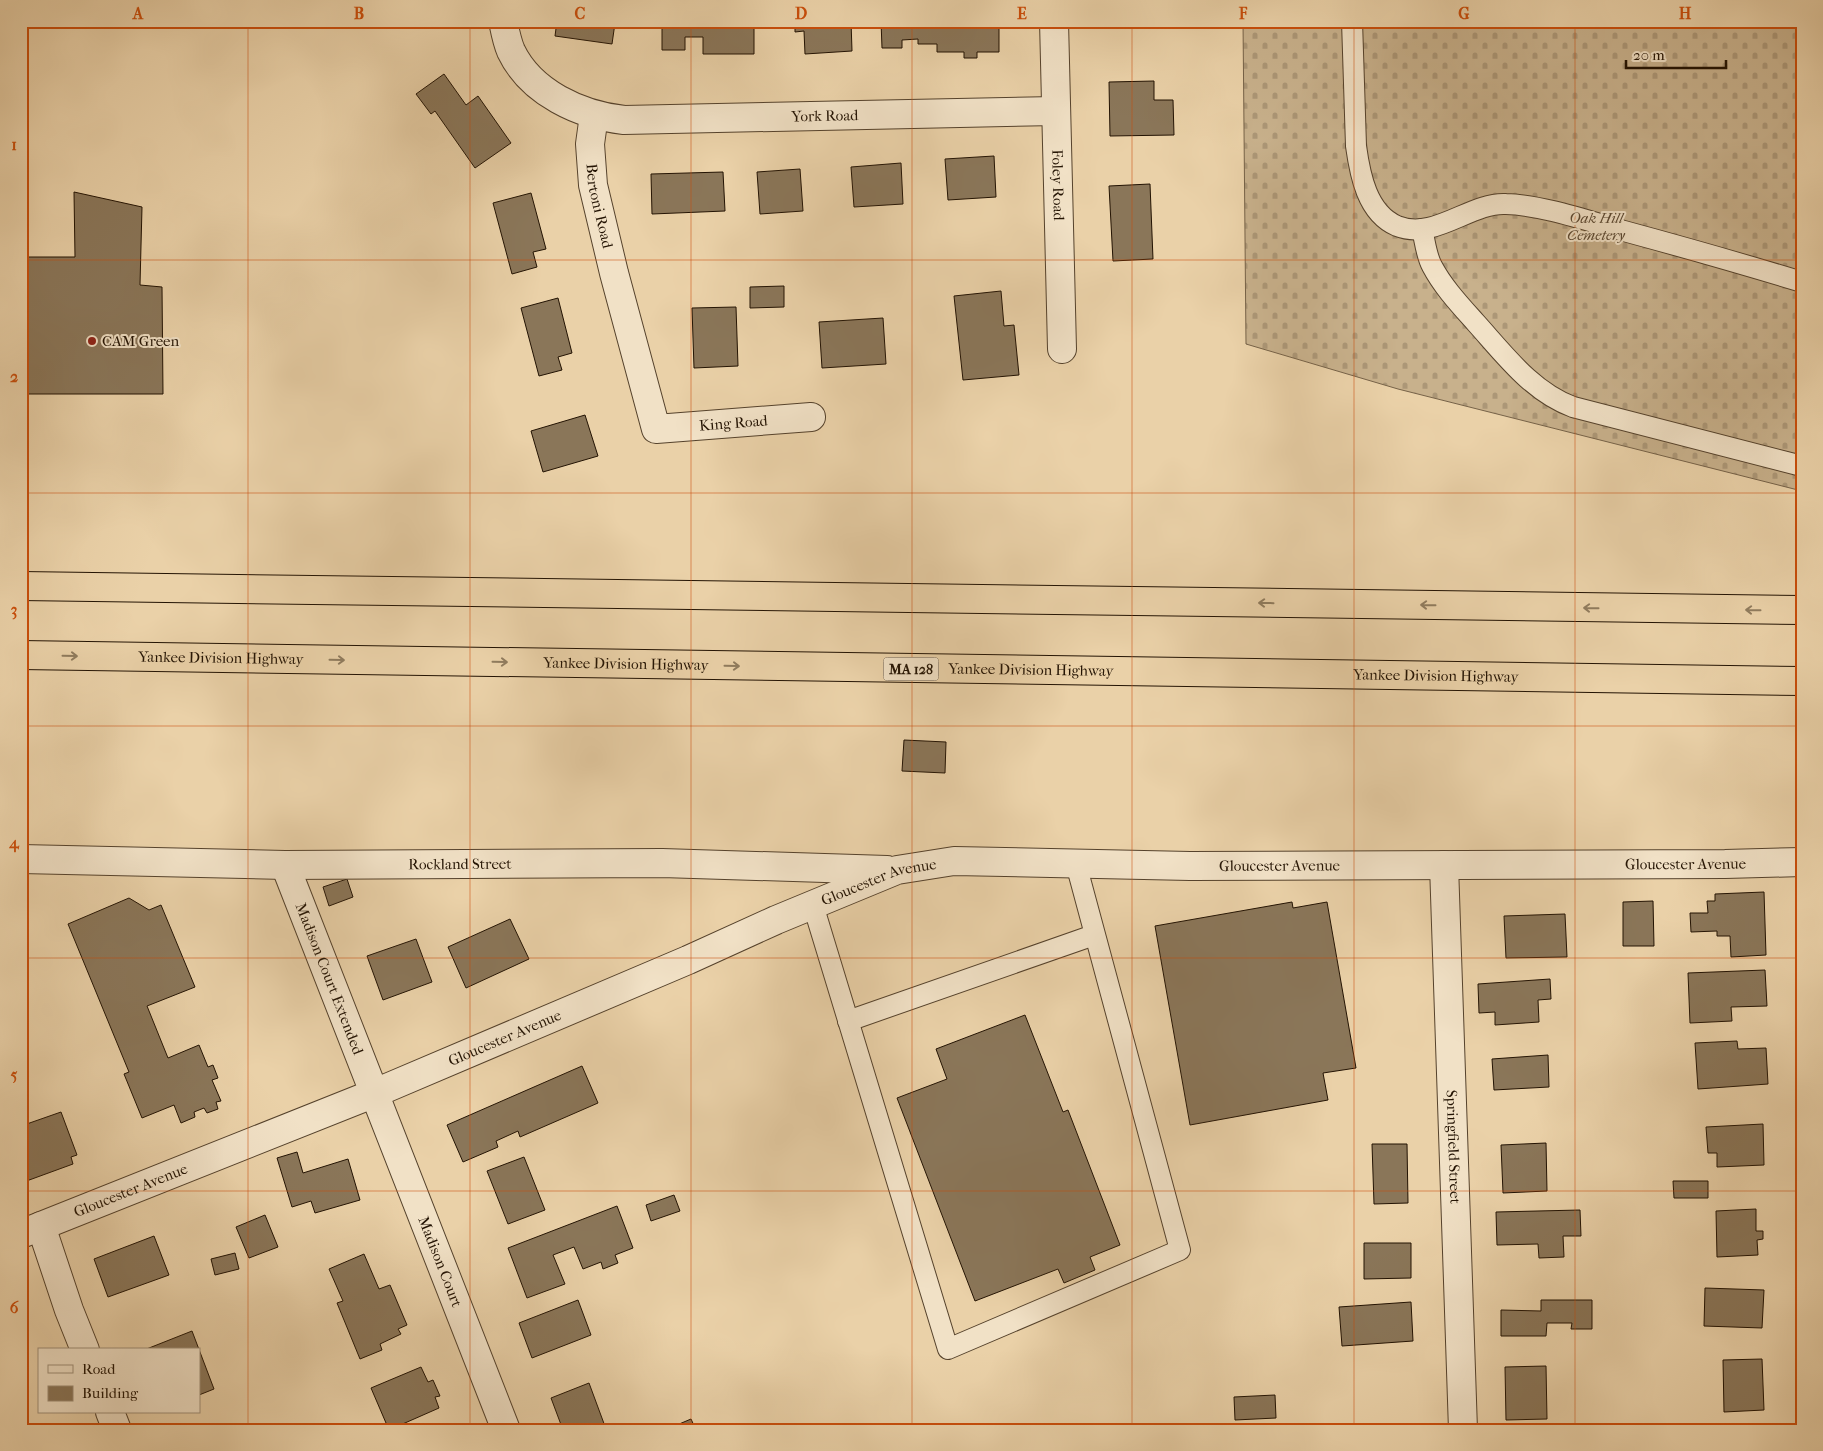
<svg xmlns="http://www.w3.org/2000/svg" width="1823" height="1451" font-family="'IM FELL French Canon',serif">
	<defs>
		<pattern id="cemetery-stones" width="16" height="16" patternUnits="userSpaceOnUse" patternTransform="scale(1.25)"><rect width="16" height="16" fill="#c8b18c"/><path d="M2 7V4a2 2 0 0 1 4 0v3zM10 15v-3a2 2 0 0 1 4 0v3z" fill="#ac9777"/></pattern>
	</defs>
	<rect width="100%" height="100%" fill="#ead1a8"/>
	<filter id="stains"><feTurbulence type="fractalNoise" baseFrequency=".004" numOctaves="4"/><feColorMatrix values="0 0 0 0 .2 0 0 0 0 .09 0 0 0 0 .02 0 0 0 .5 -.17"/></filter>
	<radialGradient id="worn" r=".72"><stop offset=".6" stop-color="#630" stop-opacity="0"/><stop offset="1" stop-color="#630" stop-opacity=".3"/></radialGradient>
	<path fill="url(#cemetery-stones)" stroke="#766248" d="M1243,21H1802V491L1398,389L1246,344Z"/>
	<g fill="#8a7659" stroke="#231303">
		<path d="M557,21H645L644,27L615,23L612,44L555,36Z"/>
		<path d="M662,21H754V54H703V37H685V50H662Z"/>
		<path d="M804,21H851L852,51L805,54L804,31L795,32V24H804Z"/>
		<path d="M881,21H999V52H977V58H964V52H937V44H918V39L902,40V48H882Z"/>
		<path d="M444,74L466,105L478,96L511,143L475,168L435,111L431,114L416,94Z"/>
		<path d="M1154,81V100H1173L1174,135L1110,136L1109,82Z"/>
		<path d="M994,156L996,197L948,200L945,159Z"/>
		<path d="M901,163L903,204L854,207L851,167Z"/>
		<path d="M800,169L803,211L760,214L757,172Z"/>
		<path d="M723,172L725,211L652,214L651,174Z"/>
		<path d="M1150,184L1153,259L1113,261L1109,186Z"/>
		<path d="M74,192L142,207L140,285L162,287L163,394H21V257H75Z"/>
		<path d="M531,193L546,249L533,252L537,267L512,274L493,203Z"/>
		<path d="M784,286V307L750,308V287Z"/>
		<path d="M1001,291L1004,326L1014,325L1019,375L963,380L954,296Z"/>
		<path d="M558,298L572,353L558,357L562,370L539,376L521,308Z"/>
		<path d="M736,307L738,366L694,368L692,308Z"/>
		<path d="M883,318L886,364L822,368L819,322Z"/>
		<path d="M585,415L598,456L543,472L531,431Z"/>
		<path d="M904,740L946,742L945,773L902,771Z"/>
		<path d="M347,879L353,897L329,906L323,887Z"/>
		<path d="M1764,892L1766,955L1731,957L1730,936H1717V931L1691,932L1690,913H1708L1707,901H1715V894Z"/>
		<path d="M129,898L149,910L161,905L195,987L147,1006L168,1058L199,1045L208,1067L213,1065L218,1078L212,1080L221,1101L216,1102L218,1109L207,1113L204,1108L194,1112L195,1117L181,1123L174,1105L142,1118L124,1074L129,1072L68,924Z"/>
		<path d="M1653,901L1654,946H1623V902Z"/>
		<path d="M1292,902L1293,908L1327,902L1356,1068L1323,1073L1328,1100L1190,1125L1155,926Z"/>
		<path d="M1565,914L1567,957L1506,958L1504,916Z"/>
		<path d="M510,919L529,959L466,988L448,947Z"/>
		<path d="M416,939L432,982L383,1000L367,956Z"/>
		<path d="M1765,970L1767,1006L1731,1007L1732,1021L1690,1023L1688,973Z"/>
		<path d="M1550,979L1551,999L1538,1000L1539,1022L1495,1025V1012L1479,1013L1478,984Z"/>
		<path d="M1025,1015L1063,1112L1068,1110L1120,1245L1090,1257L1095,1270L1064,1283L1058,1269L975,1301L897,1098L947,1079L936,1049Z"/>
		<path d="M1737,1041L1738,1049L1766,1048L1768,1084L1698,1089L1695,1043Z"/>
		<path d="M1548,1055L1549,1087L1494,1090L1492,1059Z"/>
		<path d="M582,1066L598,1103L520,1137L518,1131L496,1141L498,1147L463,1162L447,1125Z"/>
		<path d="M61,1112L77,1155L71,1157L73,1164L21,1183V1126Z"/>
		<path d="M1763,1124L1764,1165L1717,1167V1153H1708L1706,1127Z"/>
		<path d="M1546,1143L1547,1191L1503,1193L1501,1145Z"/>
		<path d="M1372,1144H1407L1408,1203L1374,1204Z"/>
		<path d="M297,1152L303,1173L348,1159L360,1200L315,1213L311,1201L292,1207L277,1158Z"/>
		<path d="M524,1157L545,1210L508,1224L487,1171Z"/>
		<path d="M1673,1181H1708V1198H1674Z"/>
		<path d="M674,1195L680,1211L651,1221L646,1205Z"/>
		<path d="M617,1206L633,1248L615,1255L618,1263L603,1269L601,1262L583,1269L574,1247L553,1255L565,1284L527,1298L508,1248Z"/>
		<path d="M1756,1209V1231H1763V1239L1757,1240L1758,1255L1717,1257L1716,1211Z"/>
		<path d="M1580,1210L1581,1236H1563L1564,1257L1539,1258L1538,1244L1497,1245L1496,1212Z"/>
		<path d="M265,1215L278,1247L249,1258L236,1227Z"/>
		<path d="M154,1236L169,1275L108,1297L94,1259Z"/>
		<path d="M1364,1243H1411V1278L1364,1279Z"/>
		<path d="M235,1253L239,1269L215,1275L211,1259Z"/>
		<path d="M364,1254L379,1289L390,1285L407,1325L398,1329L401,1334L380,1344L382,1350L360,1359L337,1303L343,1301L329,1269Z"/>
		<path d="M1705,1288L1764,1290L1762,1328L1704,1326Z"/>
		<path d="M578,1300L591,1335L532,1358L519,1323Z"/>
		<path d="M1541,1300H1592V1329H1571L1572,1323H1547L1546,1336H1501V1310L1541,1311Z"/>
		<path d="M1411,1302L1413,1341L1342,1346L1339,1307Z"/>
		<path d="M192,1331L214,1389L199,1395V1350H144Z"/>
		<path d="M1762,1359L1764,1410L1724,1412L1723,1360Z"/>
		<path d="M1546,1366L1547,1419L1506,1420L1505,1367Z"/>
		<path d="M421,1367L428,1382L433,1380L440,1396L435,1397L439,1408L389,1430L371,1388Z"/>
		<path d="M589,1383L606,1429L563,1430L551,1398Z"/>
		<path d="M1275,1395L1276,1418L1235,1420L1234,1397Z"/>
		<path d="M691,1419L696,1430H665Z"/>
		<rect x="1715" y="1425" width="24" height="5"/>
	</g>
	<g fill="none" stroke-linecap="round" stroke-linejoin="round">
		<defs>
			<g id="lane">
				<path d="M1352,21L1356,146C1360,175 1367,213 1397,226C1435,241 1470,202 1506,204C1542,205 1588,221 1624,231C1683,247 1743,264 1802,282"/>
				<path d="M1422,229C1425,241 1426,255 1432,266C1443,287 1460,305 1476,323C1504,354 1532,392 1573,407L1802,466"/>
				<path d="M813,905L948,1349L1180,1250L1076,864"/>
				<path d="M848,1021L1094,935"/>
			</g>
			<g id="street">
				<path id="s1" d="M503,21C505,31 507,42 511,51C531,93 580,115 624,120L1056,111"/>
				<path id="s2" d="M1054,21L1062,349"/>
				<path id="s3" d="M594,115L590,144L593,185L614,273L656,429L811,417"/>
				<path id="s4" d="M21,859L285,865L662,863L887,870"/>
				<path id="s5" d="M285,865L506,1430"/>
				<path id="s6" d="M1444,865L1463,1430"/>
				<path d="M41,1226L69,1310L85,1350"/>
				<path id="s7" d="M21,1234L375,1093L688,960L776,920L897,870L954,861L1190,866L1725,864L1802,862"/>
				<path d="M110,1412L117,1430"/>
			</g>
			<g id="highway">
				<path d="M21,586L1802,610"/>
				<path id="s8" d="M21,655L1802,681"/>
			</g>
		</defs>
		<use href="#lane" stroke="#55422c" stroke-width="22"/>
		<use href="#street" stroke="#55422c" stroke-width="30"/>
		<use href="#highway" stroke="#231303" stroke-width="30"/>
		<use href="#lane" stroke="#f1e1c6" stroke-width="20"/>
		<use href="#street" stroke="#f1e1c6" stroke-width="28"/>
		<use href="#highway" stroke="#ead1a8" stroke-width="28"/>
	</g>
	<defs><path id="oneway-shaft" d="M-6 0H5M1.5-3L5.5 0L1.5 3" fill="none" stroke-width="1.6" stroke-linecap="round" stroke-linejoin="round" transform="scale(1.25)"/></defs>
	<g stroke="#907c5e">
		<use href="#oneway-shaft" transform="translate(1266 603) rotate(-179)"/>
		<use href="#oneway-shaft" transform="translate(1428 605) rotate(-179)"/>
		<use href="#oneway-shaft" transform="translate(1591 608) rotate(-179)"/>
		<use href="#oneway-shaft" transform="translate(1753 610) rotate(-179)"/>
		<use href="#oneway-shaft" transform="translate(70 656) rotate(1)"/>
		<use href="#oneway-shaft" transform="translate(337 660) rotate(1)"/>
		<use href="#oneway-shaft" transform="translate(500 662) rotate(1)"/>
		<use href="#oneway-shaft" transform="translate(732 666) rotate(1)"/>
	</g>
	<path fill="none" stroke="#ca4e0b" stroke-width="1" stroke-opacity="0.55" d="M248,21V1430M470,21V1430M691,21V1430M912,21V1430M1132,21V1430M1354,21V1430M1575,21V1430M21,260H1802M21,493H1802M21,726H1802M21,958H1802M21,1191H1802"/>
	<circle fill="#8f2418" stroke="#f1e1c6" stroke-width="2" cx="92" cy="341" r="5"/>
	<g text-anchor="middle" stroke-width="4" stroke-linejoin="round" paint-order="stroke">
		<rect fill="#f1e1c6" stroke="#61513e" stroke-width="1" x="883.5" y="657.5" width="55" height="23" rx="4"/>
		<g font-size="14" font-weight="bold" fill="#231303">
			<text x="911" y="674">MA 128</text>
		</g>
		<g font-size="15" fill="#231303" stroke="#f1e1c6">
			<text dy="5" stroke="none"><textPath href="#s1" startOffset="370">York Road</textPath></text>
			<text dy="5" stroke="none"><textPath href="#s2" startOffset="164">Foley Road</textPath></text>
			<text dy="5" stroke="none"><textPath href="#s3" startOffset="92">Bertoni Road</textPath></text>
			<text dy="5" stroke="none"><textPath href="#s3" startOffset="400">King Road</textPath></text>
			<text dy="5" stroke="none"><textPath href="#s8" startOffset="200">Yankee Division Highway</textPath></text>
			<text dy="5" stroke="none"><textPath href="#s8" startOffset="605">Yankee Division Highway</textPath></text>
			<text dy="5" stroke="none"><textPath href="#s8" startOffset="1010">Yankee Division Highway</textPath></text>
			<text dy="5" stroke="none"><textPath href="#s8" startOffset="1415">Yankee Division Highway</textPath></text>
			<text dy="5" stroke="none"><textPath href="#s4" startOffset="439">Rockland Street</textPath></text>
			<text dy="5" stroke="none"><textPath href="#s7" startOffset="1738">Gloucester Avenue</textPath></text>
			<text dy="5" stroke="none"><textPath href="#s7" startOffset="1332">Gloucester Avenue</textPath></text>
			<text dy="5" stroke="none"><textPath href="#s7" startOffset="928">Gloucester Avenue</textPath></text>
			<text dy="5" stroke="none"><textPath href="#s5" startOffset="122">Madison Court Extended</textPath></text>
			<text dy="5" stroke="none"><textPath href="#s7" startOffset="522">Gloucester Avenue</textPath></text>
			<text dy="5" stroke="none"><textPath href="#s6" startOffset="282">Springfield Street</textPath></text>
			<text dy="5" stroke="none"><textPath href="#s7" startOffset="118">Gloucester Avenue</textPath></text>
			<text dy="5" stroke="none"><textPath href="#s5" startOffset="426">Madison Court</textPath></text>
		</g>
		<g font-size="15" font-style="italic" fill="#5d4a33" stroke="#f1e1c6">
			<text x="1596" y="223">Oak Hill<tspan x="1596" dy="17">Cemetery</tspan></text>
		</g>
		<g font-size="15" fill="#231303" stroke="#f1e1c6" text-anchor="start">
			<text x="102" y="346">CAM Green</text>
		</g>
	</g>
	<rect width="1823" height="1451" fill="none" stroke="#ead1a8" stroke-width="55"/>
	<rect x="38" y="1348" width="162" height="65" fill="#f1e1c6" stroke="#9f8f78"/>
	<rect x="48" y="1365" width="25" height="8" fill="#f1e1c6" stroke="#9f8f78"/>
	<text x="82" y="1374" font-size="15" fill="#231303">Road</text>
	<rect x="48" y="1386" width="25" height="15" fill="#8a7659" stroke="#9f8f78"/>
	<text x="82" y="1398" font-size="15" fill="#231303">Building</text>
	<path d="M1626 60v8h100v-8" fill="none" stroke="#231303" stroke-width="2.5"/>
	<text x="1633" y="60" font-size="15" fill="#231303" stroke="#f1e1c6" stroke-width="4" paint-order="stroke">20 m</text>
	<rect x="28" y="28" width="1768" height="1396" fill="none" stroke="#ca4e0b" stroke-width="2"/>
	<g font-size="16" text-anchor="middle" font-weight="bold" fill="#ca4e0b">
		<text x="138" y="19">A</text>
		<text x="359" y="19">B</text>
		<text x="580" y="19">C</text>
		<text x="801" y="19">D</text>
		<text x="1022" y="19">E</text>
		<text x="1243" y="19">F</text>
		<text x="1464" y="19">G</text>
		<text x="1685" y="19">H</text>
		<text x="14" y="150">1</text>
		<text x="14" y="382">2</text>
		<text x="14" y="615">3</text>
		<text x="14" y="848">4</text>
		<text x="14" y="1080">5</text>
		<text x="14" y="1313">6</text>
	</g>
	<rect width="100%" height="100%" filter="url(#stains)"/>
	<rect width="100%" height="100%" fill="url(#worn)"/>
</svg>
